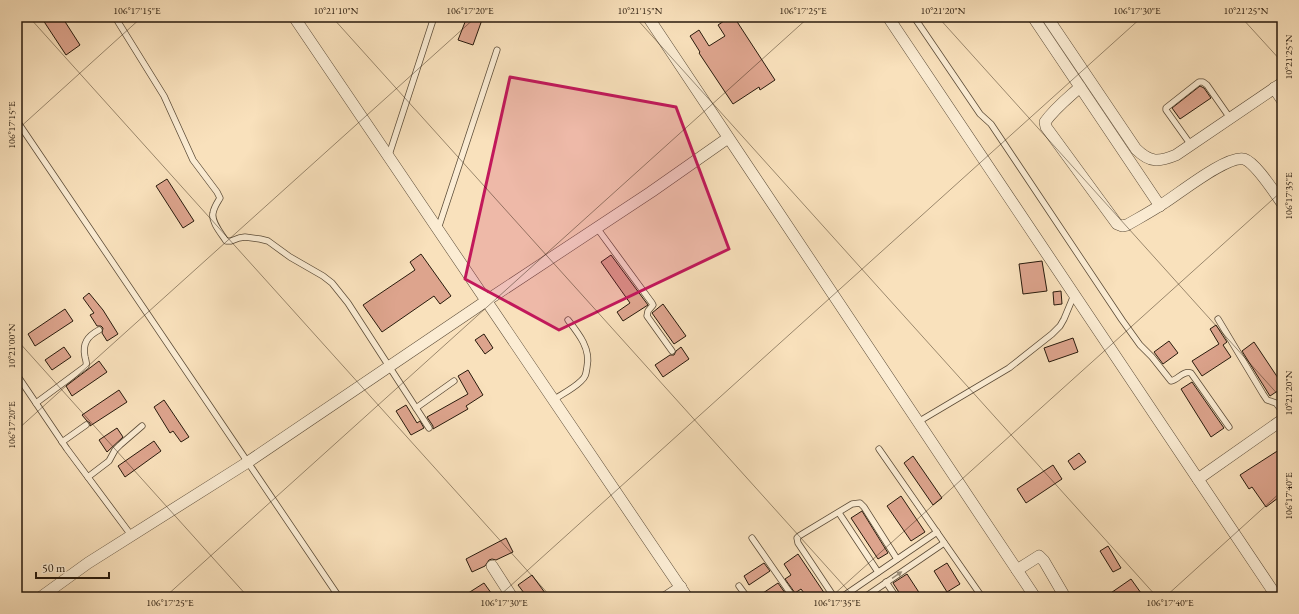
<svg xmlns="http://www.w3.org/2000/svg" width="1299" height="614" font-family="'EB Garamond',serif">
	<rect width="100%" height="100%" fill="#f9e1bc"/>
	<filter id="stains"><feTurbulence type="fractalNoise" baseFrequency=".005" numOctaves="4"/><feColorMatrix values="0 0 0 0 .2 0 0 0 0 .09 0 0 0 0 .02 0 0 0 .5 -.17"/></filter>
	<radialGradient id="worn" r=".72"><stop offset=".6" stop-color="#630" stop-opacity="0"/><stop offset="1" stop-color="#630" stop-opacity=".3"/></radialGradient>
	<g fill="#dda48d" stroke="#281a0c">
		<path d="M41,17H62L80,45L66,55Z"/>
		<path d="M467,17H483L473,45L458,40Z"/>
		<path d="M730,17H734L775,80L760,90L759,87L733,104L699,53L700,52L690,36L699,30L709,46L725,36L718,25Z"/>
		<path d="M1200,86L1204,88L1211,98L1180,119L1172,108Z"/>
		<path d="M167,179L194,221L183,228L156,186Z"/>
		<path d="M421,254L451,296L440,304L434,296L382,332L363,305L415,270L410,262Z"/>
		<path d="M611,255L648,305L623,321L617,312L630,303L601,262Z"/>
		<path d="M1042,261L1047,291L1023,294L1019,264Z"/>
		<path d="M1061,291L1062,304L1054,305L1053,292Z"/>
		<path d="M89,293L103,310L118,334L107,341L102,333L103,328L101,326H97L90,315L94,313L83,298Z"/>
		<path d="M663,304L686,336L674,344L652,313Z"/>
		<path d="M65,309L73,321L35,346L28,334Z"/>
		<path d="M1216,325L1227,342L1223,345L1231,357L1202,376L1192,361L1219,344L1210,329Z"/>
		<path d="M484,334L493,348L485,354L475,340Z"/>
		<path d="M1073,338L1078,352L1049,362L1044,348Z"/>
		<path d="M1169,341L1178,353L1163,364L1154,352Z"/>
		<path d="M1254,342L1282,384V388L1270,396L1242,351Z"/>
		<path d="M64,347L71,357L52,370L45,360Z"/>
		<path d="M681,347L689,359L663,377L655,365L670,355H674L676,351Z"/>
		<path d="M99,361L107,372L72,396L66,386Z"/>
		<path d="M468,370L483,395L466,406L468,409L433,429V426L427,417L468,394L458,376Z"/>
		<path d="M1192,382L1224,428L1211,437L1181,389Z"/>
		<path d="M119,390L127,402L90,426V423L87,421L82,415Z"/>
		<path d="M164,400L189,437L181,442L173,431L170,433L154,407Z"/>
		<path d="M406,405L417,423L420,421L424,428L411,435L396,411Z"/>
		<path d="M117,428L123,437L107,452L99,440Z"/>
		<path d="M154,441L161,451L125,477L118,466Z"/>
		<path d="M1282,448V495L1266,507L1252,487L1249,489L1240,475Z"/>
		<path d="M1079,453L1086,462L1074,470L1068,461Z"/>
		<path d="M913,456L942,498L933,505L904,463Z"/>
		<path d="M1053,465L1062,479L1026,503L1017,489Z"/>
		<path d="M901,496L925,532L911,541L887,506Z"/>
		<path d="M862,511L888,553L878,559L851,518Z"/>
		<path d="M506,538L513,552L496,560L492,559L489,560L485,566L472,572L466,559Z"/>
		<path d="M1108,546L1121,568L1113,572L1100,551Z"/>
		<path d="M798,554L827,597H807L801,589L795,593L785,579L791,575L784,564Z"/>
		<path d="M764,563L770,571L749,585L744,576Z"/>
		<path d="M947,563L960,584L947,592L934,571Z"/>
		<path d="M907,574L922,597H902L893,583Z"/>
		<path d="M532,575L548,597H527L518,585Z"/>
		<path d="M1131,579L1141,593L1135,597H1105Z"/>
		<path d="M484,583L494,597H462Z"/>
		<path d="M778,583L788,597H757Z"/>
	</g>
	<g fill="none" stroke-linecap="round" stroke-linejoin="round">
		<defs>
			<g id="lane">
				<path d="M115,17L164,96L193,160L217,192L220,198C217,203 214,207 213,213C211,222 221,233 226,241H231L239,238L245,237L260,239L268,241L290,257L323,276L332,283L348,303L429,428"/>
				<path d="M914,17L980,114L991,124L1122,320L1140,345L1152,357L1171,381C1178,380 1183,370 1191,373L1229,427"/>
				<path d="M17,121L339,597"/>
				<path d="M1191,145L1166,110V108L1199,82H1203L1207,85L1230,118"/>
				<path d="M389,155L434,17"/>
				<path d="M597,228L652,303L653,305L648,311L647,316L672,351"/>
				<path d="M438,229L497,50"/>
				<path d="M1218,319L1263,394L1267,400L1276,403L1282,411"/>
				<path d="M17,375L67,449L131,535"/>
				<path d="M553,400C562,394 573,389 581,381C586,377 586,373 587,367C591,349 579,334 568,320"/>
				<path d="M36,403L86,366C87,362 86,361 85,357C82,343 88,336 99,330"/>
				<path d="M416,408L454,381"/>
				<path d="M918,422L1009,368L1052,334L1060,326L1064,319L1074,295"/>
				<path d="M62,442L86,425"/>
				<path d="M879,449L982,597"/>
				<path d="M88,477L109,461L115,450L120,445L142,426"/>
				<path d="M839,513L878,572"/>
				<path d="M752,538L793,597"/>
				<path d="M886,582L896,597"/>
				<path d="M739,586L747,597"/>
				<path d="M834,597L798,543L797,538L799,536L852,504L860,503L864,507L897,559"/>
				<path d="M842,597L937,532"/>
				<path d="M865,597L944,543"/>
			</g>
			<g id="street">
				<path d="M294,17L687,597"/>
				<path d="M648,17L1035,597"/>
				<path d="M888,17L1277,597"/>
				<path d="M1033,17L1160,206"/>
				<path d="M1047,17L1136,149C1150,163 1159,162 1176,155L1282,83"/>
				<path d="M1080,87C1068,98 1055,108 1045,122L1046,127L1117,224L1122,226L1127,225C1139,218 1152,211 1164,203C1180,193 1227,155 1244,159C1256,163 1274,192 1282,203"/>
				<path d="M1274,88L1282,100"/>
				<path d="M1198,479L1282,420"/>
				<path d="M492,566L512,597"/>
				<path d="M1017,570L1039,556L1044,561L1065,597"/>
				<path d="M41,597L88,563L248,462L486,301L651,192L728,138"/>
				<path d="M666,597L681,587"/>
			</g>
		</defs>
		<use href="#lane" stroke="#5c4c38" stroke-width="7"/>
		<use href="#street" stroke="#5c4c38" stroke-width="12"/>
		<use href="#lane" stroke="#fbecd3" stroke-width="5.5"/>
		<use href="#street" stroke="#fbecd3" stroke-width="11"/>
	</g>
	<defs><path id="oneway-solid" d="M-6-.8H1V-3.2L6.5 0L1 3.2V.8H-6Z"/></defs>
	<use fill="#9c8e79" href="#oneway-solid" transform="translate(897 575) rotate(-34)"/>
	<path fill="#c2185b" fill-opacity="0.2" stroke="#c2185b" stroke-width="3" stroke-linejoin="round" d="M510,77L676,107L729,249L559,330L465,279Z"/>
	<path fill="none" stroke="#281a0c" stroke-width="1" stroke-opacity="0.45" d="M29,17L551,597M332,17L854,597M635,17L1157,597M938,17L1282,399M1241,17L1282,62M17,130L142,17M17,340L248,597M17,430L476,17M165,597L809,17M498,597L1142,17M831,597L1282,191M1165,597L1282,491"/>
	<rect width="1299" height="614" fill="none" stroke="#f9e1bc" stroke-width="44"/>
	<path d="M36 572v6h73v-6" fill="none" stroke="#281a0c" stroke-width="2"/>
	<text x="42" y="572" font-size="12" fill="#281a0c" stroke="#fbecd3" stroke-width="3" paint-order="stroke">50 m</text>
	<rect x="22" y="22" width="1255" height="570" fill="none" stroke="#281a0c" stroke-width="1.5"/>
	<g font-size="10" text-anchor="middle" fill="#281a0c">
		<text x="137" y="14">106°17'15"E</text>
		<text x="336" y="14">10°21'10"N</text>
		<text x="470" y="14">106°17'20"E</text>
		<text x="640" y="14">10°21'15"N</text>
		<text x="803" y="14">106°17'25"E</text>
		<text x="943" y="14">10°21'20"N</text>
		<text x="1137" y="14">106°17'30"E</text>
		<text x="1246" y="14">10°21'25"N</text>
		<text transform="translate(1288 57) rotate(-90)" y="4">10°21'25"N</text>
		<text transform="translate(11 125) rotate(-90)" y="4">106°17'15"E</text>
		<text transform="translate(1288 196) rotate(-90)" y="4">106°17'35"E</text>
		<text transform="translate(11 346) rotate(-90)" y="4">10°21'00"N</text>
		<text transform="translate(1288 393) rotate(-90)" y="4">10°21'20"N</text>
		<text transform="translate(11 425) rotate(-90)" y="4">106°17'20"E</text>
		<text transform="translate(1288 496) rotate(-90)" y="4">106°17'40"E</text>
		<text x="170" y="606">106°17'25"E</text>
		<text x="504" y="606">106°17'30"E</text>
		<text x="837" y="606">106°17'35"E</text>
		<text x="1170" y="606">106°17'40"E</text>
	</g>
	<rect width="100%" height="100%" filter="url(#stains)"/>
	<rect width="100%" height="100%" fill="url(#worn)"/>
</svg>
